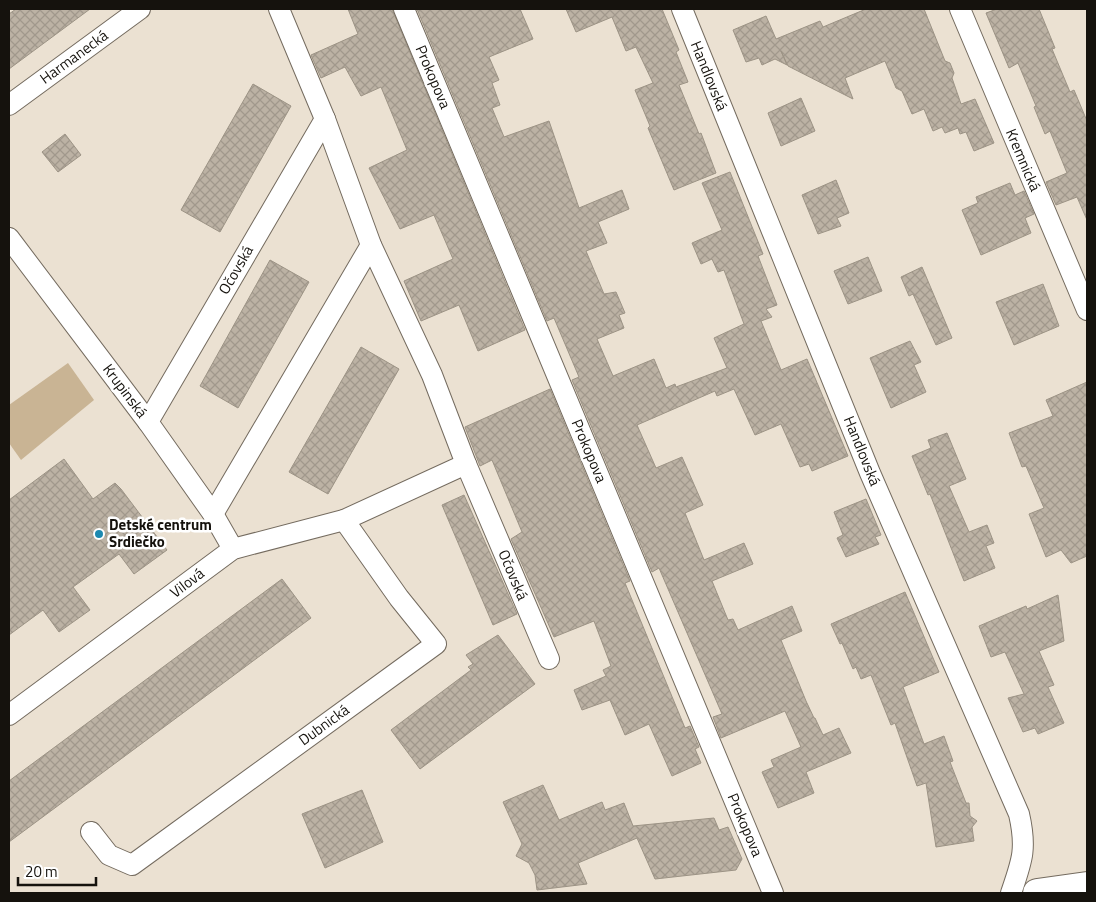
<svg xmlns="http://www.w3.org/2000/svg" width="1096" height="902" font-family="'Titillium Web',sans-serif">
	<defs>
		<pattern id="building-cross-hatch" width="8" height="8" patternUnits="userSpaceOnUse" patternTransform="scale(1.25)"><rect width="8" height="8" fill="#bcb2a4"/><path d="M0 0l8 8M0 8l8-8" fill="none" stroke="#a1988c"/></pattern>
	</defs>
	<rect width="100%" height="100%" fill="#ebe1d2"/>
	<path fill="#c9b494" d="M68,363L94,400L21,460L9,443V405Z"/>
	<g fill="url(#building-cross-hatch)" stroke="#9c9385">
		<path d="M16,9H90L9,69V14Z"/>
		<path d="M348,9H392L525,330L478,351L459,305L421,321L404,281L453,259L434,215L400,229L369,168L407,150L381,87L361,96L345,67L321,78L311,55L358,34Z"/>
		<path d="M417,9H520L533,39L489,57L499,80L492,83L500,105L492,108L504,137L549,121L579,208L622,190L629,209L598,222L607,243L586,251L604,294L616,292L625,313L619,315L624,328L597,339L613,376L654,359L666,388L675,384L676,387L727,368L714,338L744,324L724,270L718,272L712,259L701,264L692,243L722,230L702,183L730,172L763,254L758,256L777,305L766,309L772,317L761,321L781,370L807,359L848,456L812,471L809,464L800,467L781,424L755,435L734,389L717,396L715,391L637,425L656,468L682,457L703,505L685,513L704,560L744,543L753,564L712,581L728,620L733,619L738,630L792,606L802,631L781,640L806,701L814,718H815L823,735L839,728L851,753L806,772L814,793L778,808L762,772L774,767L771,760L801,747L785,711L721,738L713,717L722,714L659,568L652,572L572,380L579,377L554,318L547,321Z"/>
		<path d="M566,9H662L679,50L676,52L688,82L679,85L699,134L701,133L716,173L674,190L648,128L650,126L635,90L653,83L636,47L626,51L612,17L576,32Z"/>
		<path d="M866,9H924L945,61L950,63L954,73L952,78L961,104L975,99L994,143L974,151L966,132L960,134L958,128L945,133L942,127L933,131L924,109L912,114L902,91L896,88L885,61L845,78L853,99L788,66L781,51L787,65L775,59L762,65L759,58L746,62L733,30L766,16L776,39L820,21L823,27Z"/>
		<path d="M997,9H1039L1055,48L1052,49L1070,92L1074,90L1087,121V220L1077,197L1056,205L1046,182L1067,173L1050,131L1045,134L1034,107L1036,106L1018,63L1009,68L986,13Z"/>
		<path d="M253,84L291,106L220,232L181,210Z"/>
		<path d="M801,98L815,131L781,146L768,113Z"/>
		<path d="M65,134L81,155L58,172L42,152Z"/>
		<path d="M836,180L849,213L837,218L841,226L818,234L802,195Z"/>
		<path d="M1010,183L1015,195L1024,191L1034,214L1025,218L1031,233L981,255L962,210L978,203L976,197Z"/>
		<path d="M868,257L882,291L848,304L834,271Z"/>
		<path d="M270,260L309,282L238,408L200,386Z"/>
		<path d="M922,267L952,338L936,345L913,294L909,296L901,277Z"/>
		<path d="M1043,284L1059,326L1014,345L996,302Z"/>
		<path d="M910,341L921,362L914,365L926,392L891,408L870,358Z"/>
		<path d="M361,347L399,369L328,494L289,472Z"/>
		<path d="M1087,382V556L1071,563L1061,550L1046,557L1029,514L1044,508L1026,466L1022,467L1009,433L1053,416L1046,400Z"/>
		<path d="M550,389L630,581L625,583L685,728L690,726L699,747L695,749L701,763L672,776L649,724L625,735L610,700L582,710L574,690L606,676L603,670L611,666L594,621L554,637L511,539L522,532L492,460L480,466L465,427Z"/>
		<path d="M947,433L966,479L949,486L969,532L987,525L994,543L986,546L995,568L964,581L930,494L928,495L912,456L931,448L928,440Z"/>
		<path d="M64,459L93,499L115,483L121,489L167,550L134,574L119,554L73,587L90,610L59,632L43,610L9,635V500Z"/>
		<path d="M464,495L517,614L493,625L442,505Z"/>
		<path d="M866,499L881,535L875,537L879,544L846,557L837,538L843,535L834,512Z"/>
		<path d="M282,579L311,618L9,842V781Z"/>
		<path d="M905,592L939,672L903,687L924,744L944,736L953,761L950,762L966,803H969L970,816L977,821L972,827L974,841L936,847L926,783L917,786L895,723L891,725L871,675L861,679L856,667L853,669L842,643L840,644L831,624Z"/>
		<path d="M1058,595L1064,641L1039,651L1054,685L1048,687L1064,723L1038,734L1035,728L1023,732L1008,698L1024,694L1005,652L991,657L979,626L1026,606L1027,609Z"/>
		<path d="M498,635L535,684L420,769L391,730L471,670L468,667L473,664L466,655Z"/>
		<path d="M543,785L559,820L602,802L605,810L624,803L633,826L714,818L719,830L728,827L742,859L736,870L655,879L637,838L578,863L587,884L537,890L535,875L529,863L516,856L522,844L503,802Z"/>
		<path d="M362,790L383,842L325,868L302,814Z"/>
	</g>
	<g fill="none" stroke-linecap="round" stroke-linejoin="round">
		<defs>
			<g id="street">
				<path d="M404,9L773,893"/>
				<path d="M682,9L870,473L1019,814C1027,849 1022,861 1011,893"/>
				<path d="M960,9L1087,310"/>
				<path d="M9,105L140,9"/>
				<path d="M9,238L148,422L213,514L233,549"/>
				<path d="M148,422L325,119"/>
				<path d="M466,464L549,659"/>
				<path d="M213,514L371,245"/>
				<path d="M9,715L233,549L344,520L466,464L432,375L371,245L325,119L279,9"/>
				<path d="M91,832L109,855L132,865L436,644L399,598L344,520"/>
			</g>
			<path id="secondary" d="M1037,893L1087,886"/>
		</defs>
		<use href="#street" stroke="#746b5f" stroke-width="22"/>
		<use href="#secondary" stroke="#746b5f" stroke-width="30"/>
		<use href="#street" stroke="#fff" stroke-width="20"/>
		<use href="#secondary" stroke="#fff" stroke-width="28"/>
	</g>
	<circle fill="#1c89b0" stroke="#fff" stroke-width="2" cx="99" cy="534" r="5"/>
	<g text-anchor="middle" stroke-width="5" stroke-linejoin="round" paint-order="stroke">
		<g font-size="15" fill="#15120d" stroke="#fff">
			<text transform="translate(74 57) rotate(-36)" y="5">Harmanecká</text>
			<text transform="translate(709 76) rotate(68)" y="5">Handlovská</text>
			<text transform="translate(433 77) rotate(67)" y="5">Prokopova</text>
			<text transform="translate(1023 160) rotate(67)" y="5">Kremnická</text>
			<text transform="translate(236 270) rotate(-60)" y="5">Očovská</text>
			<text transform="translate(125 391) rotate(53)" y="5">Krupinská</text>
			<text transform="translate(589 451) rotate(67)" y="5">Prokopova</text>
			<text transform="translate(862 451) rotate(68)" y="5">Handlovská</text>
			<text transform="translate(513 575) rotate(67)" y="5">Očovská</text>
			<text transform="translate(187 583) rotate(-37)" y="5">Vilová</text>
			<text transform="translate(324 725) rotate(-36)" y="5">Dubnická</text>
			<text transform="translate(745 825) rotate(67)" y="5">Prokopova</text>
		</g>
		<g font-size="15" font-weight="bold" fill="#15120d" stroke="#fff" text-anchor="start">
			<text x="109" y="530">Detské centrum<tspan x="109" dy="17">Srdiečko</tspan></text>
		</g>
	</g>
	<rect width="1096" height="902" fill="none" stroke="#15120d" stroke-width="20"/>
	<path d="M18 877v8h78v-8" fill="none" stroke="#15120d" stroke-width="2.5"/>
	<text x="25" y="877" font-size="15" fill="#15120d" stroke="#ffffff" stroke-width="4" paint-order="stroke">20 m</text>
</svg>
